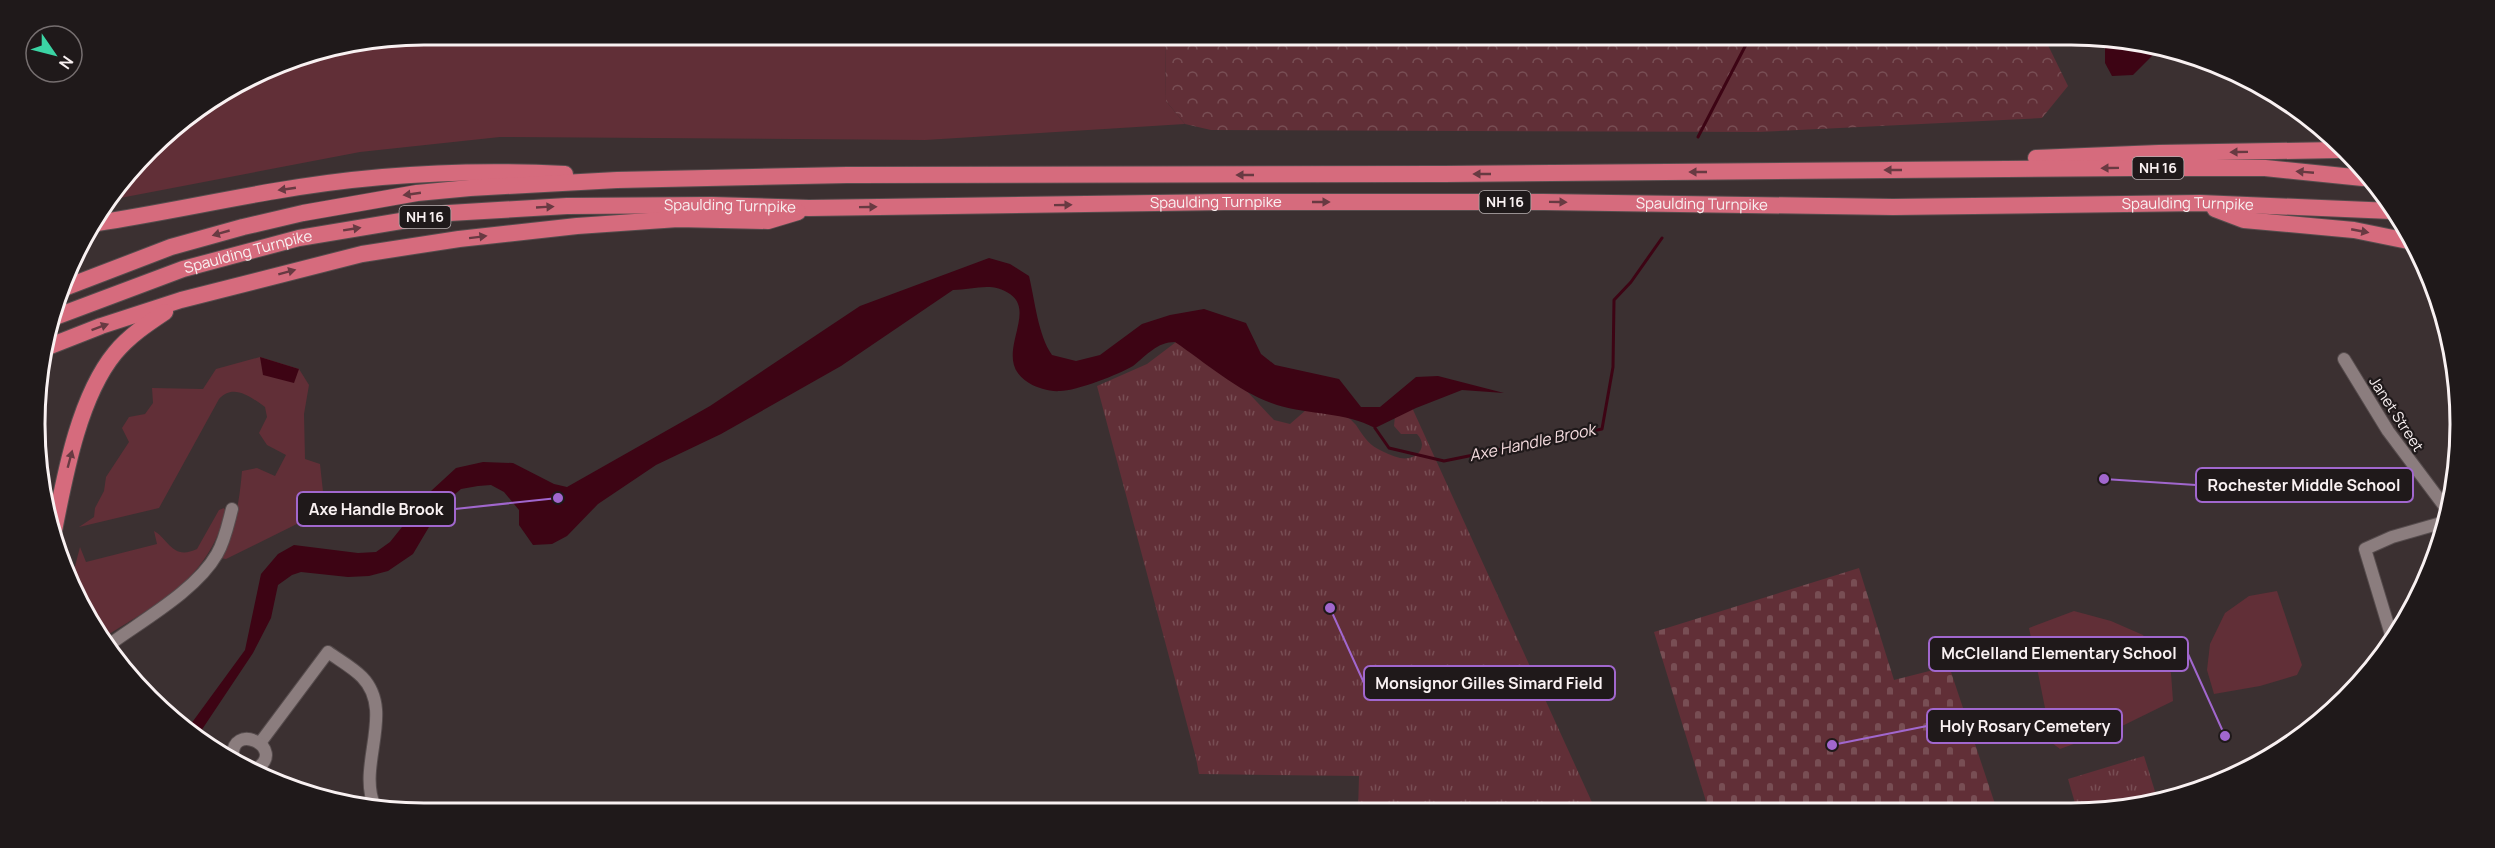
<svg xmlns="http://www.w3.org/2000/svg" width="2495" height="848" font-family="Manrope,sans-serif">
	<defs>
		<pattern id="forest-crowns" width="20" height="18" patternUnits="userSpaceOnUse" patternTransform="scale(1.5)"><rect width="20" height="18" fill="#612f37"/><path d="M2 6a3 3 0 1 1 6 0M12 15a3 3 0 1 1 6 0" fill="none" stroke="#784e54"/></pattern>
		<pattern id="cemetery-stones" width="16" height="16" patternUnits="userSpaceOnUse" patternTransform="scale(1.5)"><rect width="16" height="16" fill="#612f37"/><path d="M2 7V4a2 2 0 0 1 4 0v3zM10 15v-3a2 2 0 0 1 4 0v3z" fill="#784e54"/></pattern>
		<pattern id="park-tufts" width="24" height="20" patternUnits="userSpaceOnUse" patternTransform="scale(1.5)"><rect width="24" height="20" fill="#612f37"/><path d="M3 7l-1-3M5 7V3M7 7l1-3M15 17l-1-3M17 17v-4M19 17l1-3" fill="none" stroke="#784e54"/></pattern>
	</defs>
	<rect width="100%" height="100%" fill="#3b3031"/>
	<g fill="#612f37">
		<path d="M424,35H1165L1166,101L1185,124L925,140L500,137L360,152L115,199L167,131L275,64Z"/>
		<path d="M260,357L299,369L309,385L304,414L305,459L320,464L325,510L226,559L220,558C235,526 239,506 242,471L257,468L275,476L286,455L267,445L259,433L267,417L265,407C251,397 233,383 219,399L159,508L79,527L94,517L95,508L104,491L106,477L129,442L122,428L129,417L145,414L153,403L152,388L203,389L216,369Z"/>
		<path d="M224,508L226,512C206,583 157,603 100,640L75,585L74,570L80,547L86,562L157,544L154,531C168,538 172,561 197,549L219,510Z"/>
		<path d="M2277,591L2302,665L2297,675L2260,686L2214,694L2207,670L2210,644L2225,613L2249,596Z"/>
		<path d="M2074,611L2111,621L2143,635L2171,673L2173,701L2118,728L2060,749L2052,743L2029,628Z"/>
	</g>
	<path fill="url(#forest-crowns)" d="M1165,35H2043L2068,86L2042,118L1758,132L1211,130L1185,124L1166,101Z"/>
	<path fill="url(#cemetery-stones)" d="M1859,568L1894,680L1949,666L1997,810L1709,811L1654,632Z"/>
	<g fill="url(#park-tufts)">
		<path d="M1184,336L1242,386L1274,420L1290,424L1306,410L1334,407C1342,413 1350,418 1356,425C1363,435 1367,443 1378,449C1384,452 1392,456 1400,458C1415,461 1430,448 1417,434H1401L1394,426L1395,416L1409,401L1596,811L1358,812L1359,776L1199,774L1196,758L1097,386L1147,364Z"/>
		<path d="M2144,756L2158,801L2121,810H2077L2068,779Z"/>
	</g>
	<g fill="#3d0414">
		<path d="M2105,39L2156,46V52L2133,75L2112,76L2105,63Z"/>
		<path d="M989,258L1010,264L1029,276C1035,301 1038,335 1052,355L1076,361L1100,355L1142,324L1170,315L1204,309L1246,323L1261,354L1275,365L1339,379L1361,407H1380L1416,377L1438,376L1504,393L1462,390L1416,408L1375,428C1345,412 1310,415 1277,405C1241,394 1206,363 1175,342C1157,342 1147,355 1133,366C1120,374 1076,391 1060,391C1051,392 1037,388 1029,383C989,359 1039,314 1010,294C992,281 973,290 953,290L841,366L721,434L656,465L598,504L567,536L552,544L533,545L519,525V510L504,492L491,485L478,486L461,489L442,505L413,554L388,571L369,576L348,577L301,572L292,575L278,585L271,618L253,653L197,737L188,728L245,650L261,574L278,554L294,545L358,553L376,552L390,542L431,491L456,468L483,462L513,463L554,484L567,487L710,406L860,306Z"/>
		<path d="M260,357L299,369L294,383L263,375Z"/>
	</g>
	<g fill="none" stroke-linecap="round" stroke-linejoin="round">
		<g stroke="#3d0414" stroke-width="3">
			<path d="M1698,137L1751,35"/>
			<path d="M1375,428L1389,448L1444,461L1602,429L1613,367L1614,300L1631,282L1662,238"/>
		</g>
		<defs>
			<g id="minor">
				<path d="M2344,359L2388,431L2448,511"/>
				<path d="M2392,638L2365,549L2392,537L2448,521"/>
				<path d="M106,647C141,621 196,591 217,554C225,540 228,524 232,509"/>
				<path d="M260,743L328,652C339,660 352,667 362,677C396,712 356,766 375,807"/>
				<path d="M233,759C229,719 289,748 256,769"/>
			</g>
			<g id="highway">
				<path d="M2036,158L2159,153L2339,150"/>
				<path d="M2215,209L2244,220L2354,230L2413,242"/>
				<path d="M97,223C156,214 216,201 275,191C371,174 468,169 565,174"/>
				<path d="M64,288L171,247L243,227L303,213L417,193L470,188L617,180L847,175L1444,174L2132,168H2265L2363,178"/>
				<path id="s1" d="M55,317L183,269L299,238L449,213L567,206L712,205L809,208L1225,202H1544L1893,207L2200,203L2392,211"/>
				<path d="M45,348L101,326L181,300L362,254L459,239L577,226L678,219L768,221L798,212"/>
				<path d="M53,536C64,480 78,398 115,353C129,336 147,324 165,312"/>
			</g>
		</defs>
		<use href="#minor" stroke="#564c4d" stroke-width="14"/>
		<use href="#highway" stroke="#564c4d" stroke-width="18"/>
		<use href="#minor" stroke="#8b7d7e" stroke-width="12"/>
		<use href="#highway" stroke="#d66b7d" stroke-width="16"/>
	</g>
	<defs><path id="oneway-solid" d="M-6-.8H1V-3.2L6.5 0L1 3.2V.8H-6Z" transform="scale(1.5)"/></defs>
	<g fill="#683a42">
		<use href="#oneway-solid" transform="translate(2239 152) rotate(179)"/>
		<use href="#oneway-solid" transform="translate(2110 168) rotate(179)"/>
		<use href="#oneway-solid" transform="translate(1893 170) rotate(-180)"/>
		<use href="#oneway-solid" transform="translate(1698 172) rotate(180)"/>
		<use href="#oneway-solid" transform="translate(2305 172) rotate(-175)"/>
		<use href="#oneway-solid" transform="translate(1482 174) rotate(180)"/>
		<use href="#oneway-solid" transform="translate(1245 175) rotate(-180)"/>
		<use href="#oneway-solid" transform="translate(287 189) rotate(172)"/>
		<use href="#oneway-solid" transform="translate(412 194) rotate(172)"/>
		<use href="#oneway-solid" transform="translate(1321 202)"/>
		<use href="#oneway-solid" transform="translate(1558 202) rotate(1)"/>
		<use href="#oneway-solid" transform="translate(1063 205) rotate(-1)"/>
		<use href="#oneway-solid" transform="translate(545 207) rotate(-3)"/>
		<use href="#oneway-solid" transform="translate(868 207) rotate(-1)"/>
		<use href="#oneway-solid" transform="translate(352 229) rotate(-9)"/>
		<use href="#oneway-solid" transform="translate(2360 231) rotate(11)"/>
		<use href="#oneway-solid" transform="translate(221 233) rotate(164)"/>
		<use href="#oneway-solid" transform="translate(478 237) rotate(-7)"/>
		<use href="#oneway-solid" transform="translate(287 272) rotate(-15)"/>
		<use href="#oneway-solid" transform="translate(100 327) rotate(-20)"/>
		<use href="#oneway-solid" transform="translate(70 459) rotate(-75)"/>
	</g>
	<g text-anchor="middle" stroke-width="4.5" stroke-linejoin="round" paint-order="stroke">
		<g fill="#1f191a" stroke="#b8b0b1" stroke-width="1.5">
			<rect x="2132.5" y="157" width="51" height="22" rx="4.5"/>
			<rect x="1479.5" y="191" width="51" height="22" rx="4.5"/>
			<rect x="399.5" y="206" width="51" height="22" rx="4.5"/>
		</g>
		<g font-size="14" font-weight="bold" fill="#f9f1f2">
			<text x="2158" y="173">NH 16</text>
			<text x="1505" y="207">NH 16</text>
			<text x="425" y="222">NH 16</text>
		</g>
		<g font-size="15" fill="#f9f1f2" stroke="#1f191a">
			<text dy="5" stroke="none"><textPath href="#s1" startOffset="1176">Spaulding Turnpike</textPath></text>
			<text dy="5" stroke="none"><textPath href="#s1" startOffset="1662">Spaulding Turnpike</textPath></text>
			<text dy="5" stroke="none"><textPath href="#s1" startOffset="2148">Spaulding Turnpike</textPath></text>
			<text dy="5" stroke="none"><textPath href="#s1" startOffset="690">Spaulding Turnpike</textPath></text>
			<text dy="5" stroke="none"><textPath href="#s1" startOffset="204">Spaulding Turnpike</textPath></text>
			<text transform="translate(2396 414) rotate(57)" y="5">Janet Street</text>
		</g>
		<g font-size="16" font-style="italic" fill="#f6dde0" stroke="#1f191a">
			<text transform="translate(1532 442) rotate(-12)" y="6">Axe Handle Brook</text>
		</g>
	</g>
	<path d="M0 0H2495V848H0ZM424 45H2071A379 379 0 0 1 2450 424V424A379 379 0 0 1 2071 803H424A379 379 0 0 1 45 424V424A379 379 0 0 1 424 45Z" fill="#1f191a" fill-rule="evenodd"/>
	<path fill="none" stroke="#f9f1f2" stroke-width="3" d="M424 45H2071A379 379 0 0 1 2450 424V424A379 379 0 0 1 2071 803H424A379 379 0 0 1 45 424V424A379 379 0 0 1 424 45Z"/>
	<path fill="none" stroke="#a167ce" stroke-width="2" d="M2104 479L2196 485M558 498L455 509M2225 736L2188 654M1330 608L1364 683M1832 745L1927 726"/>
	<g fill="#a167ce" stroke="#1f191a" stroke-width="2">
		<circle cx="2104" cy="479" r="6"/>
		<circle cx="558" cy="498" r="6"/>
		<circle cx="2225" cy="736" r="6"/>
		<circle cx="1330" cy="608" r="6"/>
		<circle cx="1832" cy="745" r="6"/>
	</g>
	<g fill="#1f191a" stroke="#a167ce" stroke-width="2">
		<rect x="2196" y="468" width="217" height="34" rx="6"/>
		<rect x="297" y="492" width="158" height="34" rx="6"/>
		<rect x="1929" y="637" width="259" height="34" rx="6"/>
		<rect x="1364" y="666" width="251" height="34" rx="6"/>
		<rect x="1927" y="709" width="195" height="34" rx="6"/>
	</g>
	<g font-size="16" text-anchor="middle" font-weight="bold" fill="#f9f1f2">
		<text x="2304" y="491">Rochester Middle School</text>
		<text x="376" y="515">Axe Handle Brook</text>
		<text x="2059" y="659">McClelland Elementary School</text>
		<text x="1489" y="689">Monsignor Gilles Simard Field</text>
		<text x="2025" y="732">Holy Rosary Cemetery</text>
	</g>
	<g transform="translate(54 54) rotate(125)"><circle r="28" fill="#1f191a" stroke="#766f70" stroke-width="1.5"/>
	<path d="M0-4.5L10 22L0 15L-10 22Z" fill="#3bd4a4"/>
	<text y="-9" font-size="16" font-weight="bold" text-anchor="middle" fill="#f9f1f2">N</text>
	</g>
</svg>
